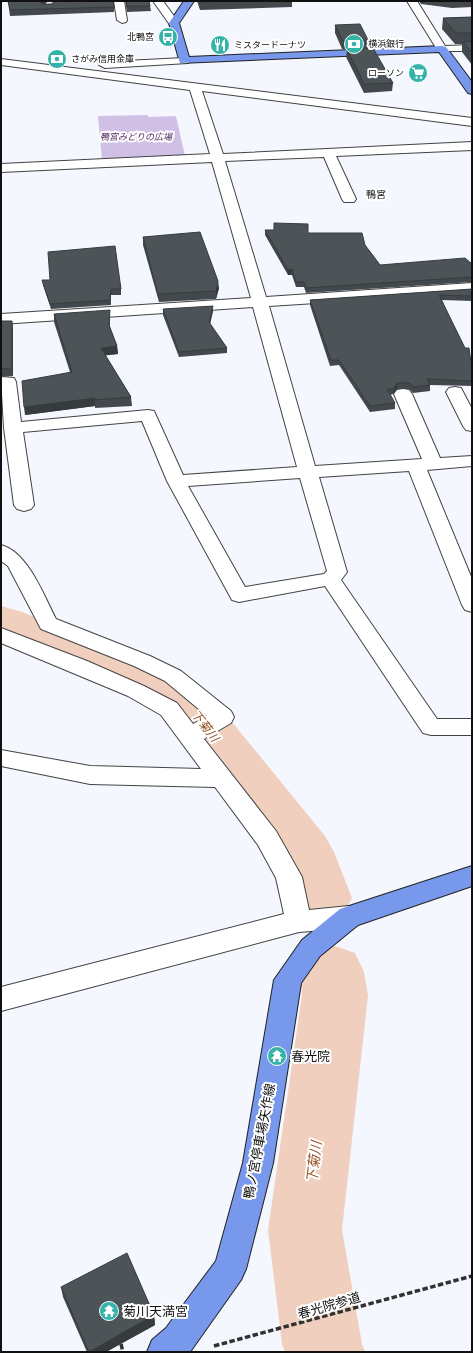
<svg xmlns="http://www.w3.org/2000/svg" width="473" height="1353" font-family="Lora,'Noto Sans JP',serif">
	<rect width="100%" height="100%" fill="#f4f7fe"/>
	<path fill="#d1c0e6" d="M147,115L149,117L176,116L185,156L102,160L98,116Z"/>
	<g fill="none" stroke-linecap="round" stroke-linejoin="round">
		<g fill="#f0cfbe" fill-rule="evenodd">
			<path d="M1,606L19,611L169,667L210,695L325,836L334,852L352,898L343,915L321,922L299,915L290,898L277,861L172,721L133,693L1,640Z"/>
			<path d="M332,945L355,953L364,972L368,995L342,1230L362,1344L365,1352H285L282,1344L268,1230L302,995L300,972L309,953Z"/>
		</g>
		<defs>
			<g id="minor">
				<path d="M114,1H124L127,20L126,22L122,23L117,20Z"/>
				<path d="M153,1H163L179,23L178,25H170Z"/>
				<path d="M407,1H417L445,46L472,45V51H438Z"/>
				<path d="M184,58L190,61L188,63L105,68L99,65L105,62Z"/>
				<path d="M1,59L472,118V126L202,91L223,154L472,142V150L336,156L356,199L354,202H344L342,199L324,157L225,161L266,297L472,283V293L269,306L315,466L422,459L394,394L397,390L403,389L409,390L412,394L440,458L472,456V466L427,470L472,579V612L465,610L462,605L409,471L319,477L347,572L341,580L437,719H472V735H431L423,733L325,586L239,602L232,600L167,481L142,421L23,432L34,505L31,509L24,511L17,509L14,505L4,428L1,377L14,378L16,382L21,422L148,410L154,411L183,475L297,467L253,307L1,324V314L251,298L212,162L1,172V164L210,154L190,90L1,65ZM300,478L327,571L324,574L245,587L188,486Z"/>
				<path d="M455,387L461,388L472,409V431L466,430L463,426L446,392L449,388Z"/>
				<path d="M1,545C28,552 44,596 56,619L150,656L181,671L231,711L234,717L231,723L204,739L276,831L302,877L309,910L349,906L358,909L362,917L358,925L349,928L299,932L1,1011V987L284,914L276,878L258,845L215,787L90,784L1,766V750L90,766L201,769L161,715L128,696L1,643V628L87,661L144,686L177,703L193,724L207,716L165,681L134,666L41,629L8,566L1,561Z"/>
			</g>
			<g id="major">
				<path d="M184,1H194L179,23L189,57L442,46L446,47L472,82V94L468,93L439,52L180,63L169,23Z"/>
				<path d="M472,866V886L358,925L320,956L301,983L273,1163L246,1269L241,1280L190,1352H147L152,1340L166,1328L216,1261L243,1163L274,980L302,940L340,909Z"/>
			</g>
		</defs>
		<use href="#minor" stroke="#434343" stroke-width="2"/>
		<use href="#major" stroke="#212121" stroke-width="2"/>
		<g stroke="#323232" stroke-width="3.5" stroke-dasharray="5.5 2.5" stroke-linecap="butt">
			<path d="M121,1344L123,1352"/>
			<path d="M214,1346L472,1276"/>
		</g>
		<use href="#minor" fill="#fff" fill-rule="evenodd"/>
		<use href="#major" fill="#7898eb" fill-rule="evenodd"/>
		<path stroke="#35b3a8" stroke-width="1.5" d="M1,2L4,1"/>
	</g>
	<g fill="#42484c">
		<path d="M8,1H48L45,4L114,7V12L10,16Z"/>
		<path d="M125,1H149L151,11L127,12Z"/>
		<path d="M197,1H292V7L200,10Z"/>
		<path d="M419,1H472V7L452,8L421,4Z"/>
		<path d="M472,17V65L462,52V44H455L442,29L443,18Z"/>
		<path d="M335,25L368,40V48L342,49L335,33Z"/>
		<path d="M347,49L393,83L392,91L364,93L346,57Z"/>
		<path d="M265,230L308,233L365,245L380,265L472,264V282L306,293L304,287H296L292,275H288L265,235Z"/>
		<path d="M143,237L219,288L216,299L159,302L143,245Z"/>
		<path d="M42,280L121,289V295H111V305L51,309L43,285Z"/>
		<path d="M472,289V301L442,300L472,370V386L430,385V391L413,393L409,389H397L393,394L390,395L395,403V409L370,412L339,365L330,366L310,305V300Z"/>
		<path d="M163,309L213,311L210,324L227,348V353L179,357L163,315Z"/>
		<path d="M54,314L110,318V327L117,346L118,354L105,355L131,397L132,406L95,408V406L25,415L70,372L54,322Z"/>
		<path d="M1,321L13,328V376L1,377Z"/>
		<path d="M61,1287L154,1315L155,1325L106,1352H87L63,1297Z"/>
	</g>
	<g fill="#363b3e">
		<path d="M40,1H48L41,7Z"/>
		<path d="M292,269V275H288V270Z"/>
		<path d="M218,281L219,288L216,299V291Z"/>
		<path d="M213,306V311L209,328V322Z"/>
		<path d="M12,321L13,328V376L12,368Z"/>
		<path d="M117,346L118,354L101,356V348Z"/>
		<path d="M397,383V389L393,394V389Z"/>
		<path d="M95,398V406L25,415L24,407Z"/>
		<path d="M154,1315L155,1325L106,1352H89Z"/>
	</g>
	<g fill="#4d5458" stroke="#363b3e">
		<path d="M8,1H40L42,4H51L56,1H113L114,7L10,10Z"/>
		<path d="M126,1H149L150,6H127Z"/>
		<path d="M200,1H227L200,2Z"/>
		<path d="M472,17V33H456L443,18Z"/>
		<path d="M360,24L368,40L343,41L335,25Z"/>
		<path d="M472,41V53L463,42Z"/>
		<path d="M373,48L393,83L364,84L347,49Z"/>
		<path d="M274,223L308,224V233H362L365,245L380,265L465,258L472,264V277L306,288L304,282H296L292,269L288,270L265,230H274Z"/>
		<path d="M200,232L218,281L216,291L158,294L143,237Z"/>
		<path d="M115,246L121,289H111L110,300L50,304L42,280H50L48,252Z"/>
		<path d="M472,289V296L439,295L465,348H469L472,370V381L427,379L430,385L413,387L410,383H397L393,389H387L395,403L370,406L339,360H331L310,300Z"/>
		<path d="M213,306L209,322L227,348L179,352L163,309Z"/>
		<path d="M110,310L109,325L117,346L101,348L131,397L95,400V398L24,407L22,381L72,372L54,314Z"/>
		<path d="M1,321H12V368L1,369Z"/>
		<path d="M127,1253L154,1315L89,1352L61,1287Z"/>
	</g>
	<defs>
		<symbol id="bus-disc" viewBox="-11 -11 22 22"><circle r="9.5" fill="#35b3a8" stroke="#fff"/><path d="M-5-6H5V4H4V6H2V4H-2V6H-4V4H-5ZM-3.5-4V0h7V-4ZM-3.5 1.2v1.5H-2V1.2ZM2 1.2v1.5H3.5V1.2Z" fill="#fff"/></symbol>
		<symbol id="bank-disc" viewBox="-11 -11 22 22"><circle r="9.5" fill="#35b3a8" stroke="#fff"/><path d="M-6-4H6V4H-6ZM0-2.3a2.3 2.3 0 1 0 0 4.6a2.3 2.3 0 1 0 0-4.6Z" fill="#fff"/></symbol>
		<symbol id="restaurant-disc" viewBox="-11 -11 22 22"><circle r="9.5" fill="#35b3a8" stroke="#fff"/><path d="M-5-6h1v4h1v-4h1v4h1v-4h1v5L-1.5 .5V6h-2V.5L-5-1ZM5-6V6H3V1.5H1.5Q1.5-4 5-6Z" fill="#fff"/></symbol>
		<symbol id="supermarket-disc" viewBox="-11 -11 22 22"><circle r="9.5" fill="#35b3a8" stroke="#fff"/><path d="M-6-5.5h2.5l.6 2H6L4.5 2H-2.5L-4.4-4H-6ZM-1.5 3.2a1.3 1.3 0 1 0 .1 0ZM3 3.2a1.3 1.3 0 1 0 .1 0Z" fill="#fff"/></symbol>
		<symbol id="temple-disc" viewBox="-11 -11 22 22"><circle r="9.5" fill="#35b3a8" stroke="#fff"/><path d="M0-6L5-2H3V0L6.5 2.5H4V6H1.5V3h-3V6H-4V2.5H-6.5L-3 0V-2H-5Z" fill="#fff"/></symbol>
	</defs>
	<g fill-rule="evenodd">
		<use href="#bus-disc" x="157" y="26" width="22" height="22"/>
		<use href="#bank-disc" x="343" y="33" width="22" height="22"/>
		<use href="#restaurant-disc" x="209" y="34" width="22" height="22"/>
		<use href="#bank-disc" x="46" y="48" width="22" height="22"/>
		<use href="#supermarket-disc" x="407" y="62" width="22" height="22"/>
		<use href="#temple-disc" x="266" y="1045" width="22" height="22"/>
		<use href="#temple-disc" x="98" y="1300" width="22" height="22"/>
	</g>
	<g text-anchor="middle" stroke-width="4" stroke-linejoin="round" paint-order="stroke">
		<g font-size="9" fill="#101010" stroke="#fff" text-anchor="start">
			<text x="154" y="40" text-anchor="end">北鴨宮</text>
			<text x="368" y="47">横浜銀行</text>
			<text x="234" y="48">ミスタードーナツ</text>
			<text x="71" y="62">さがみ信用金庫</text>
			<text x="404" y="76" text-anchor="end">ローソン</text>
		</g>
		<g font-size="9" font-style="italic" fill="#532662" stroke="#fff">
			<text x="136" y="140">鴨宮みどりの広場</text>
		</g>
		<g font-size="10" fill="#101010" stroke="#fff">
			<text x="376" y="198">鴨宮</text>
		</g>
		<g font-size="12" font-style="italic" fill="#965225" stroke="#fff">
			<text transform="translate(205 726) rotate(52)" y="4">下菊川</text>
		</g>
		<g font-size="13" fill="#101010" stroke="#fff" text-anchor="start">
			<text x="291" y="1061">春光院</text>
			<text x="123" y="1316">菊川天満宮</text>
		</g>
		<g font-size="13" fill="#101010" stroke="#fff">
			<text transform="translate(259 1141) rotate(-79)" y="5">鴨ノ宮停車場矢作線</text>
			<text transform="translate(329 1305) rotate(-16)" y="5">春光院参道</text>
		</g>
		<g font-size="14" font-style="italic" fill="#965225" stroke="#fff">
			<text transform="translate(314 1162) rotate(-83)" y="5">下菊川</text>
		</g>
	</g>
	<rect width="473" height="1353" fill="none" stroke="#101010" stroke-width="4"/>
</svg>
